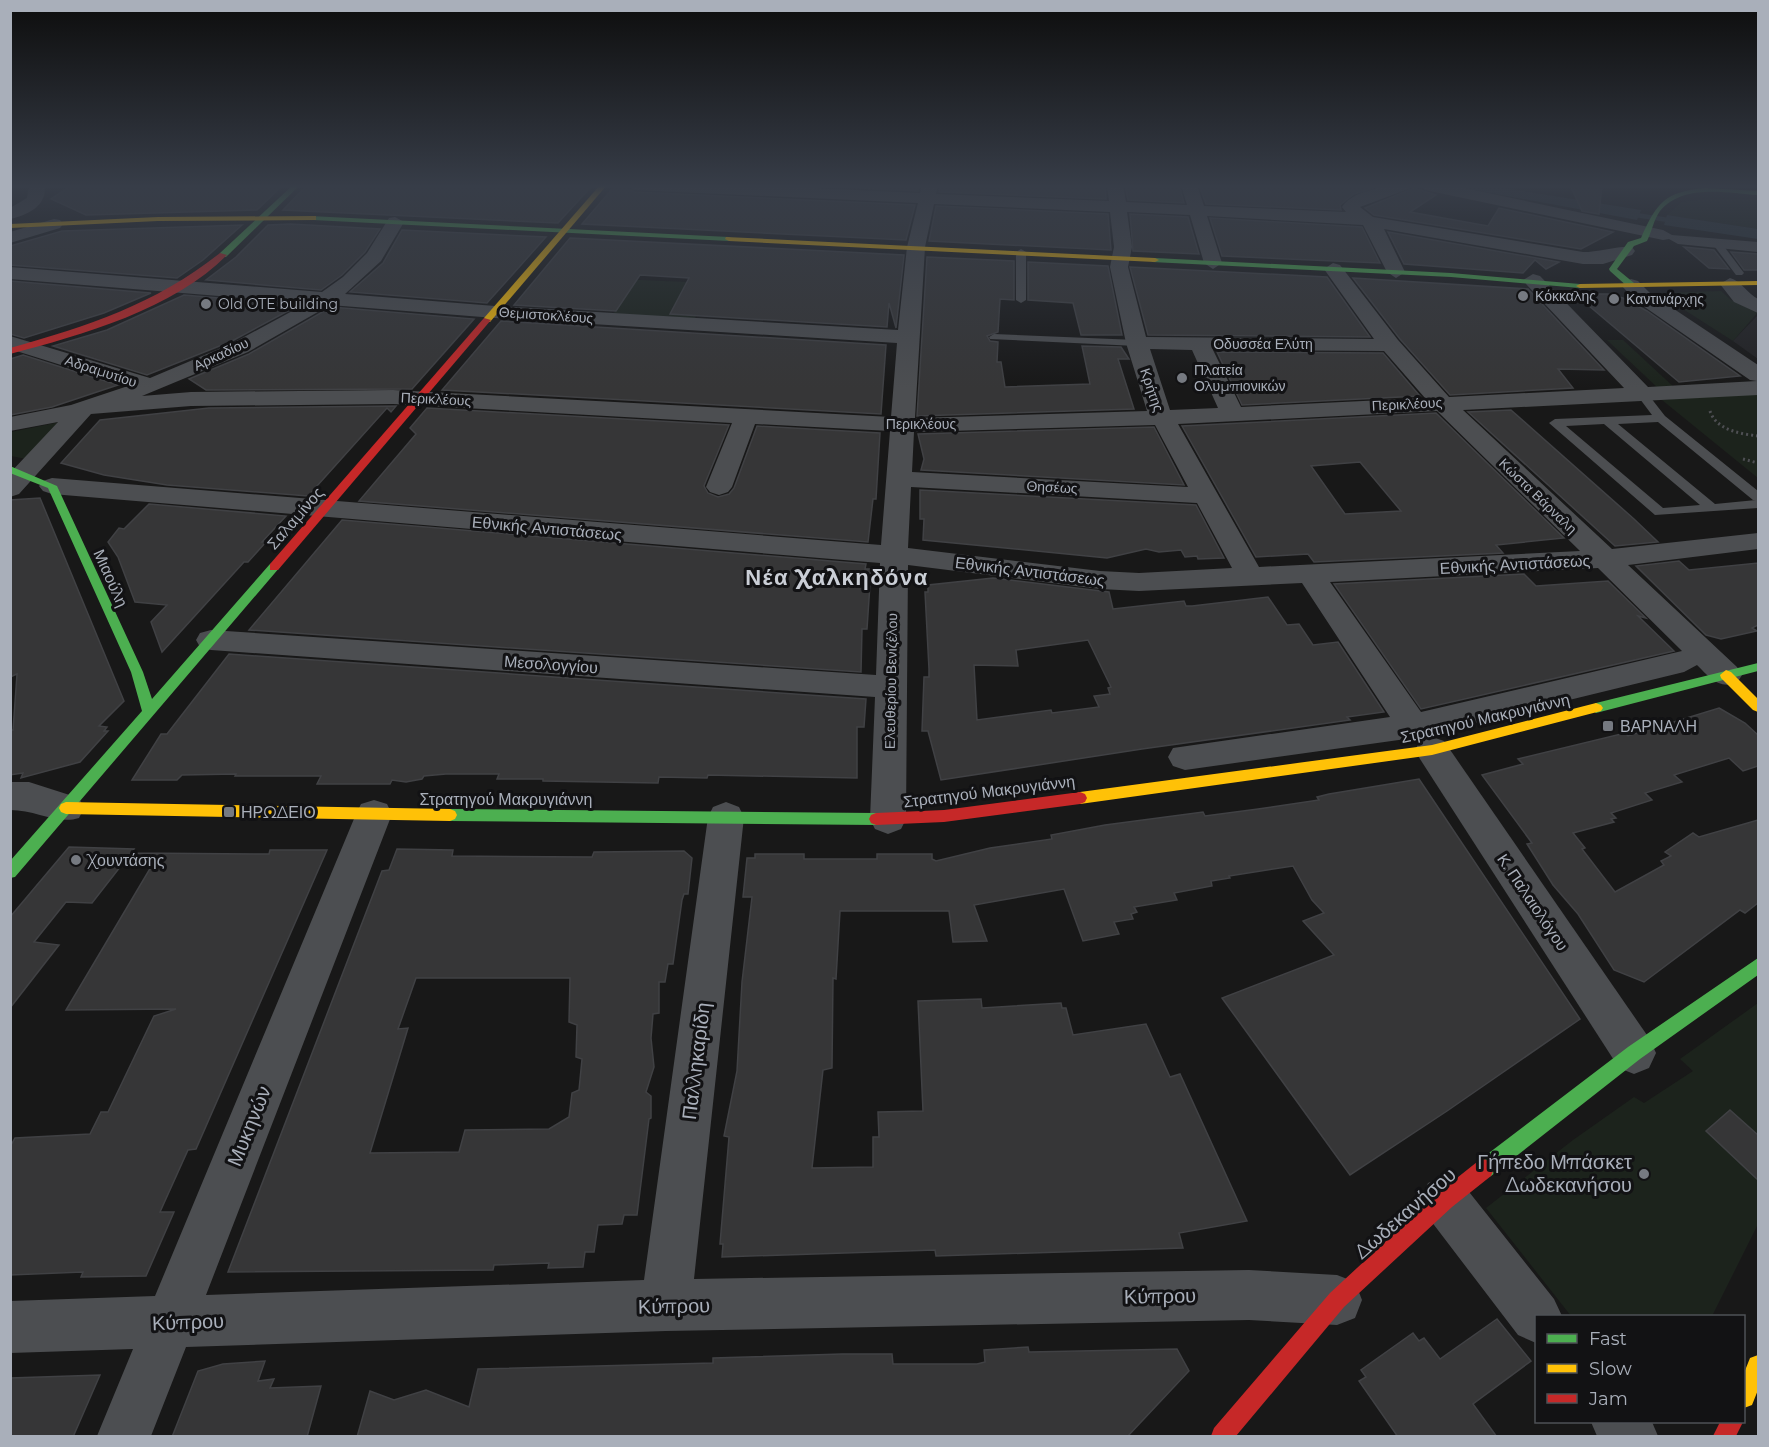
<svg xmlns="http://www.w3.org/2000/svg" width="1769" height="1447" font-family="Montserrat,sans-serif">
	<rect width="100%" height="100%" fill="#181818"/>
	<path fill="#222224" d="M1758,315V359L1733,341Z"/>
	<g fill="#1c231c">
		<path d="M1708,199H1758V229L1667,215L1682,202Z"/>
		<path d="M594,278L687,282L702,303L694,320L612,316L624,298Z"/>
		<path d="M1721,291L1731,300L1758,312L1733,341L1658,293Z"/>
		<path d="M1607,340H1623L1676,389L1660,390Z"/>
		<path d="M1758,390V478L1662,400Z"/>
		<path d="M60,422L26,459L11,456V432Z"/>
		<path d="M1758,1003V1224L1712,1316H1571L1486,1208L1573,1140L1634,1097L1644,1103L1693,1071L1680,1059Z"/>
	</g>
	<g fill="#2a353b">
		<path d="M1448,185H1485L1641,210L1637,220Z"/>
		<path d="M1667,215L1758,229V239L1664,225Z"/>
	</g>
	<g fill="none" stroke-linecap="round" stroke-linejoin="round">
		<path stroke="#2a353b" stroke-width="4.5" d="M1629,214L1675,221"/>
	</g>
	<g fill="#363637" stroke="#404144" stroke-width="1.5" fill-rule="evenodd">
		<path d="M72,185H283L257,210L86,215L51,199Z"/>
		<path d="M307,185H539L590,188L558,223L283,210Z"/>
		<path d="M801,185H920L918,191Z"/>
		<path d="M940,185H1105L1106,199L939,192Z"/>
		<path d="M1125,185H1179L1184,203L1128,200Z"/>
		<path d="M1199,185H1382L1354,194L1340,205L1341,210L1206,204Z"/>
		<path d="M1570,185H1602L1599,214L1582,211Z"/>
		<path d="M1414,188L1436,195L1410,212L1488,226L1499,208L1613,232L1581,249L1374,215L1365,208Z"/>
		<path d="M612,189H629L634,192L915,205L906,240L582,224Z"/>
		<path d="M936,206L1108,214L1111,250L929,241Z"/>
		<path d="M1130,214L1188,217L1199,254L1133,251Z"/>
		<path d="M1210,218L1362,227L1380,263L1222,256Z"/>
		<path d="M290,224L380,229L365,252L342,275L321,290L206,280L236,257L268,225Z"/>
		<path d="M242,225L203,260L177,278L10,265V246L62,231Z"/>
		<path d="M402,230L546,237L487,303L350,292L383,263Z"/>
		<path d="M1388,232L1559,262L1546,269L1535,260L1523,273L1404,264Z"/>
		<path d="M570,238L904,255L896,328L889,303L887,327L670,314L689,278L640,275L616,311L514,305Z"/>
		<path d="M1684,247L1714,250L1729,269L1709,268Z"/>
		<path d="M1731,252L1758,254V270H1744Z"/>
		<path d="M927,257L1014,261V300L1000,299L998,332L987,336L990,341L998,342L997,362H1001L1005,387L1090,384L1082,346L1121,347L1129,359H1118L1134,409L917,416Z"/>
		<path d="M1028,262L1108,266L1122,335H1081L1073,303L1028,300Z"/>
		<path d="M1130,267L1327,277L1370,337L1148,335Z"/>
		<path d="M1353,278L1528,289L1604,370L1558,369L1573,388L1450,395L1400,339Z"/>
		<path d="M10,281L151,293L104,313L24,338L10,334Z"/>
		<path d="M1575,294H1608L1623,298L1647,311L1740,376L1679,382Z"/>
		<path d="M184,295L299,305L232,341L147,375L53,346L107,330Z"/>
		<path d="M331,307L474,319L412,389L206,390L189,379L249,354Z"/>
		<path d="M501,321L886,345L881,414L442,390Z"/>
		<path d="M1217,352L1383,353L1420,396L1242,405Z"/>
		<path d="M23,355L118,385L52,407L10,415V359Z"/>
		<path d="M396,406L391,412L387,408L308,496L167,485L104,475L61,463L100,420L209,408Z"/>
		<path d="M427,408L729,425L704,486L708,493L718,497L729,494L734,488L757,426L880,433L876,499H873L868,542L359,501L416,434L410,428Z"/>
		<path d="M1511,410L1634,519L1658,542L1615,546L1468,412Z"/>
		<path d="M1436,413L1564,538L1496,545L1503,553L1314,562L1308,554L1256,557L1182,426ZM1360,462L1401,511L1345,514L1311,466Z"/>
		<path d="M1154,427L1184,485L921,470L924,459L918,434Z"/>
		<path d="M920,490L1196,505L1224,558L1198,559L1197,556L1185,557L1181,550L1159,552L1146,549L1107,558L923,540L924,519H920Z"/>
		<path d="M40,498L124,701L99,726L107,727L104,731H108L80,762L21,778L23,773L10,775V730H13L17,674L10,677V500Z"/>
		<path d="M149,504L286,516L262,542H266L248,562H244L162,652L151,622L167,605L135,602L118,557L108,542L119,528L124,529Z"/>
		<path d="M342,520L866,564L865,569H871L867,629H862L861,672L249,630Z"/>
		<path d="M1679,561L1689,570L1758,563V625L1752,628L1757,631L1721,639L1706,635L1636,566Z"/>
		<path d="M1524,574L1536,586L1608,581L1646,618L1638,616L1674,651L1421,709L1334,584Z"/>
		<path d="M993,578L1109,592L1113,609L1184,601L1186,606H1192L1268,597L1287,625L1299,624L1313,645L1338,642L1384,712L1347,717L1350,720L1142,749L941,780L928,731H922L924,677H929V669L925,592H928V585ZM1088,640L1111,687L1108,688L1110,694L1094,696L1099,707L1052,713L1051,710L977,720L974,665L1018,666L1016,650Z"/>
		<path d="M229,654L866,699L864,727H857V778L708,775L707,778L659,777L658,783L543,781V779H497L499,774H446L424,776L422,779L406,782L392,780L390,784H317L321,776H235L236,774L182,775L177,780H132L161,734H167Z"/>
		<path d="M1719,708L1745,723L1758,735V766L1743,771L1729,758L1674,775L1682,782L1645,793L1652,800L1611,813L1616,818L1611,819L1614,822L1573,833L1585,848L1582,849L1615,892L1664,865L1661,861L1671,856L1665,852L1693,833L1699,837L1758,820V903L1745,913L1740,910L1644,982L1614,970L1578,914L1553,885L1527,844L1532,843L1482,775L1523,764L1518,759L1625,733L1628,736Z"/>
		<path d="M1419,779L1580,1019L1447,1111L1350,1175L1222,998L1334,955L1303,921L1324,913L1312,900L1293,866L1229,876L1230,878L1211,881L1212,886L1174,893L1177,900L1134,907L1137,912L1131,914L1133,919L1114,922L1119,934L1083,941L1064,889L974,905L987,941L953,942L949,911H840L836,979L833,978L832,1068L823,1070L812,1168L873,1167V1137H879L878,1112L923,1111L918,1001L981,999L982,1008L1061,1003L1062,1008H1066L1073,1035L1146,1024L1170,1077L1180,1074L1247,1221L1179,1233L1183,1248L936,1256L935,1250L722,1257L723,1244H720L729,1137L724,1136L737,1071L742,982L752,897H743L747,858H755V854H804V859H877V854H932V859L936,861L990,848L1052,839L1051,835L1105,825L1203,812L1205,816L1258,809L1319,800L1317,797L1329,794Z"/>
		<path d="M69,847L134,849L131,853L269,854L270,850H327L196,1149L188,1150L160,1212H174L146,1276L81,1277L83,1272L10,1275V1147L15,1138L90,1134L101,1112H108L154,1016L176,1009L66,1010L151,867L131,853L92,903L66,902L34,942L59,945L10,1008V917Z"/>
		<path d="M397,849L453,850L452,856L592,857L594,852L684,851L692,858L688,894H684L682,900L673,964H668L665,982H659V1013L653,1014L651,1038L654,1067L646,1092L651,1096V1118L649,1119L637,1215H624L622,1224L598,1225L594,1252H585L583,1267L548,1268L549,1263L494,1265L493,1270L228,1272L382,871L389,870ZM416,978H570L569,1022L577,1025L576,1057L582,1059L579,1090L572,1093L569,1117L549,1129L465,1130L459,1152L370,1153L408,1028L398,1029Z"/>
		<path d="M1730,1110L1758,1135V1180L1706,1131Z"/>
		<path d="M1497,1319L1531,1361L1473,1404L1497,1437H1398L1359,1381L1366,1377L1361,1370L1413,1333L1419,1341L1424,1338L1440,1359Z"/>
		<path d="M1028,1347L1029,1352L1177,1349L1189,1371L1127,1437H357L370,1391L394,1400L426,1390L469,1407L478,1369L713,1363V1358L842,1354H892L893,1364H977L985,1362L984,1350Z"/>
		<path d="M265,1361L258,1381L274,1379L270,1388L321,1386L307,1437H172L198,1371L223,1364Z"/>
		<path d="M100,1375L73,1437H10V1378Z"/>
	</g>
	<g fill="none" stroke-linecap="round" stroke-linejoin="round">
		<g stroke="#4e4f53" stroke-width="3" stroke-dasharray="2 3" stroke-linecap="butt">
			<path d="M1710,411C1716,430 1741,434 1758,436"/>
			<path d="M1743,459L1758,463"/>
		</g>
		<g fill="#4c4e51" fill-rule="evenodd">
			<path d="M1714,241H1720L1744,273L1742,275H1736L1712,243Z"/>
			<path d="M1021,249L1026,252V300L1021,303L1016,300V252Z"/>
			<path d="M994,334L1137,340L1142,343L1137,346L990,339L989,337Z"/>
			<path d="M1639,393H1647L1665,416L1758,491V508L1655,515L1549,423L1555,419L1652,415L1637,395ZM1658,422L1753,500H1756L1715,504L1618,424ZM1604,424L1700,505L1663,508L1566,426Z"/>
		</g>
		<g fill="#4c4e51" fill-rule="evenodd">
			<path d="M29,185H45C47,206 28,215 10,219V208L27,198Z"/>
			<path d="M626,185H748L920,193L922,185H938L936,194L1109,201L1107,185H1123L1126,202L1187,205L1181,185H1197L1204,206L1346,212L1342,207C1355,188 1392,185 1413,185L1411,188L1360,207L1373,217L1583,252C1598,252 1622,245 1632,247L1635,251L1632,255L1603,264H1583L1384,229L1405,272L1396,278L1387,272L1363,225L1207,216L1222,263L1213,269L1204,263L1190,215L1127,212L1132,247L1128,267L1146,337L1374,339L1324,269L1333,263L1340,265L1398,340L1449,397L1624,388L1526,284L1523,280L1533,274L1540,276L1648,387L1757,381L1750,380L1636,301L1621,285L1631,279L1638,281L1650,293L1758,365V395L1463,410L1612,549L1758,533V549L1628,565L1737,667L1742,675L1737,683C1718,689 1710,678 1697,665L1684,672L1413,738L1185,770L1173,766L1168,757L1173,748L1390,717L1302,583L1139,591L1100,589L908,565L906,819L901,829L888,834L875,829L870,819L875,697L211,650L200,647L196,640L200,633L211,630L876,675L880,563L52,494L43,491L39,486L43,481L52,478L881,545L890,431L755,424L732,487L728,492L719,495L710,492L706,487L732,423L393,404L191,406L91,414L19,494L10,497V473L58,422L10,431V417L71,405L128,386L10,349V336L150,378L233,343L307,303L10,279V267L322,292L343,277L367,253L389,218L395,217L404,222L381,261L345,294L495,306L898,330L907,247L918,203L634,190ZM934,204L1110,212L1114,247L1110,267L1126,343L1147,411L915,418L925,247ZM330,305L495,318L897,343L891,417L393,390L191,392L142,396L248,352ZM1150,349L1192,350L1218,408L1170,410ZM1213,350L1384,351L1425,398L1241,407ZM1437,411L1580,551L1259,567L1178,424ZM1155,425L1188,487L912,472L914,432ZM911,487L1197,503L1232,568L1139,573L1100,571L908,548ZM1598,568L1682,651L1421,712L1330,582Z"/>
			<path d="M1417,185H1450L1663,230L1672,235L1758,242V252L1678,244L1669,239L1663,240L1425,190Z"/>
			<path d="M54,219L60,220L63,224L60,228L10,243V232Z"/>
			<path d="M1730,278C1741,281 1748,294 1758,299V313L1734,302L1720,284Z"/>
			<path d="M1432,737L1444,741L1649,1038L1656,1053L1649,1068L1634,1074L1619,1068L1420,759L1415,750L1420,741Z"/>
			<path d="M10,782H29L79,798L84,808L79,818C58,825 36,810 10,810Z"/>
			<path d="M374,800L387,804L392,814L206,1295L644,1280L708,817L713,807L726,802L739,807L744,817L694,1279L1249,1270L1337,1275L1355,1282L1362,1300L1355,1318L1337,1325L1249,1320L666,1331L186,1347L151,1436H97L133,1349L10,1353V1301L155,1296L356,814L361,804Z"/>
			<path d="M1445,1176L1462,1183L1554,1299L1562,1316H1536V1343L1518,1335L1428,1217L1421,1200L1428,1183Z"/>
			<path d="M1591,1422H1652L1658,1436H1597Z"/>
		</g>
		<g fill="#4caf50" fill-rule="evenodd">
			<path d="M293,185H300L226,257H220V253Z"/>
			<path d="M1705,188L1758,191V195C1728,193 1683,183 1660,211C1654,219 1652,231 1647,241L1634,246L1617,269L1634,283V287H1628L1610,271L1609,269L1628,242L1641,238C1657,202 1665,192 1705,188Z"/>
			<path d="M310,216L729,237L733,239L729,241L313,220H310Z"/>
			<path d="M1155,258L1451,273L1580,284L1584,286L1580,288L1451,277L1152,262L1151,260Z"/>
			<path d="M10,466L57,486L143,672L152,699L270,564L274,563L280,567L15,877L10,878V861L142,711L131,672L48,488L10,473Z"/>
			<path d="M1758,663V671L1596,713L1589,708L1596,703Z"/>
			<path d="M450,809L876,813L881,815L883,819L881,823L876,825L450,821L445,819L443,815L445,811Z"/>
			<path d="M1758,958V975L1640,1059L1491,1176L1484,1179L1477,1176L1474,1169L1477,1162L1628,1047Z"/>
		</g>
		<g fill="#ffc107" fill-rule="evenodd">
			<path d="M600,185H607L490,322H484V318Z"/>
			<path d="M313,216H316V220L158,221L10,228V224L158,217Z"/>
			<path d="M726,237L1155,258L1159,260L1155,262L729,241L725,239Z"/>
			<path d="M1758,281V285L1580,288L1576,286L1580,284Z"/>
			<path d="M1726,670L1731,672L1758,699V712L1753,710L1721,678L1720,675Z"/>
			<path d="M1596,703L1601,705L1603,708L1601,711L1432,755L1080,804L1075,802L1073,798L1075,794L1080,792L1432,745Z"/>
			<path d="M66,802L450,809L455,811L457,815L455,819L450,821L66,814L61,812L59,808L61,804Z"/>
			<path d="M1758,1355V1390L1752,1405L1744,1408V1373L1750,1358Z"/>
		</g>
		<g fill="#c62828" fill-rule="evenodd">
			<path d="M220,253L227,255C174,309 82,335 10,354V348C88,326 156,304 220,253Z"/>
			<path d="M484,318L491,320L278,570H270V564Z"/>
			<path d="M1080,792L1085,794L1087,798L1085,802L1080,804L944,822L876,825L871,823L869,819L871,815L876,813L944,810Z"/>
			<path d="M1484,1159L1491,1162L1494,1169L1491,1176L1452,1207L1344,1307L1236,1436H1211L1214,1428L1330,1293L1438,1193L1477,1162Z"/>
			<path d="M1720,1422H1743L1736,1436H1713Z"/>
		</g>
	</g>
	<linearGradient id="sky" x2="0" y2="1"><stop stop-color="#0d0d0d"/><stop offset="0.48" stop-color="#373d48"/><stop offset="1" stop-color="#373d48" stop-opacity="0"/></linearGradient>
	<rect width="1769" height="388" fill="url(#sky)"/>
	<g fill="#767a81" stroke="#121214" stroke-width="2">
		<circle cx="1523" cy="296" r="6"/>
		<circle cx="1614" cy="299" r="6"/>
		<circle cx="206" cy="304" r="6"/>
		<circle cx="1182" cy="378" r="6"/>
		<rect x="1602" y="720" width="12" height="12" rx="3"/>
		<rect x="223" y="806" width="12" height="12" rx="3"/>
		<circle cx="76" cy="860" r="6"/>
		<circle cx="1644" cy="1174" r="6"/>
	</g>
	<g text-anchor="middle" stroke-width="6" stroke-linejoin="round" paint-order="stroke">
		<g font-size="14" fill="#a9afba" stroke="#121214" text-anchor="start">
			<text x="1535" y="301">Κόκκαλης</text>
			<text x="1626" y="304">Καντινάρχης</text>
			<text x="218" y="309">Old OTE building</text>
			<text x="1194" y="375">Πλατεία<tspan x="1194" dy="16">Ολυμπιονικών</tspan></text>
		</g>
		<g font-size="14" fill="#a9afba" stroke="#121214">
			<text transform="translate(546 315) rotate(4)" y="5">Θεμιστοκλέους</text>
			<text x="1263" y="349">Οδυσσέα Ελύτη</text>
			<text transform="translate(221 354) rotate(-25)" y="5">Αρκαδίου</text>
			<text transform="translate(101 371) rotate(18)" y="5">Αδραμυτίου</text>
			<text transform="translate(1152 390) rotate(71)" y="5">Κρήτης</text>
			<text transform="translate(436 399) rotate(3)" y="5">Περικλέους</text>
			<text transform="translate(1407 404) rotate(-3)" y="5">Περικλέους</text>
			<text x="921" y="429">Περικλέους</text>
			<text transform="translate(1052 487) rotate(3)" y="5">Θησέως</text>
			<text transform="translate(1538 496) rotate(44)" y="5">Κώστα Βάρναλη</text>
			<text transform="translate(891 681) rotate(-89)" y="5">Ελευθερίου Βενιζέλου</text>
		</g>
		<g font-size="16" fill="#a9afba" stroke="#121214">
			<text transform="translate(295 518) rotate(-49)" y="6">Σαλαμίνος</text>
			<text transform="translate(547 528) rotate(5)" y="6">Εθνικής Αντιστάσεως</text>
			<text transform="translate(1515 564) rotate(-3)" y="6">Εθνικής Αντιστάσεως</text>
			<text transform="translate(1030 571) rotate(7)" y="6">Εθνικής Αντιστάσεως</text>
			<text transform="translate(111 578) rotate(66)" y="6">Μιαούλη</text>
			<text transform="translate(551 664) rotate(4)" y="6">Μεσολογγίου</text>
			<text transform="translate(1485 718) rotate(-13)" y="6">Στρατηγού Μακρυγιάννη</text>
			<text transform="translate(989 791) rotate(-7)" y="6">Στρατηγού Μακρυγιάννη</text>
			<text x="506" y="805">Στρατηγού Μακρυγιάννη</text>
			<text transform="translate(1533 902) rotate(56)" y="6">Κ. Παλαιολόγου</text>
		</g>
		<g font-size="16" fill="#a9afba" stroke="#121214" text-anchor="start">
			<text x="1620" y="732">ΒΑΡΝΑΛΗ</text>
			<text x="241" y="818">ΗΡΩΔΕΙΟ</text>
			<text x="88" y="866">Χουντάσης</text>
		</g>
		<g font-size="20" fill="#a9afba" stroke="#121214">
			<text transform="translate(696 1061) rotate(-83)" y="7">Παλληκαρίδη</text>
			<text transform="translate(249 1126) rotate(-68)" y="7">Μυκηνών</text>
			<text transform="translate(1405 1213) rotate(-41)" y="7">Δωδεκανήσου</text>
			<text transform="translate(1160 1296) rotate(-1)" y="7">Κύπρου</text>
			<text transform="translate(674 1306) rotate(-1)" y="7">Κύπρου</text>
			<text transform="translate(188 1322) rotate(-2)" y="7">Κύπρου</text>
		</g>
		<g font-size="20" fill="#a9afba" stroke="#121214" text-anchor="end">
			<text x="1632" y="1169">Γήπεδο Μπάσκετ<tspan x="1632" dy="23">Δωδεκανήσου</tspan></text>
		</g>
		<g font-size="22" font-weight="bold" letter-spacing="1.5" fill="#caced6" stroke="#121214">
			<text x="837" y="585">Νέα Χαλκηδόνα</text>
		</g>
	</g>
	<rect width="1769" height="1447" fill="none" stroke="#a9afba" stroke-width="24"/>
	<rect x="1535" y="1315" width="210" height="108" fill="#121214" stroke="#4e5156" stroke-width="1.5"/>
	<rect x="1547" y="1334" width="30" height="9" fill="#4caf50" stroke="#4e5156" stroke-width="1.5"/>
	<text x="1589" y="1345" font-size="18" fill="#a9afba">Fast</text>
	<rect x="1547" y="1364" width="30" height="9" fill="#ffc107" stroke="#4e5156" stroke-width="1.5"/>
	<text x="1589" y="1375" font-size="18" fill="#a9afba">Slow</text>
	<rect x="1547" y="1394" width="30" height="9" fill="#c62828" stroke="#4e5156" stroke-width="1.5"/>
	<text x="1589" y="1405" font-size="18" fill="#a9afba">Jam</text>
</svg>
